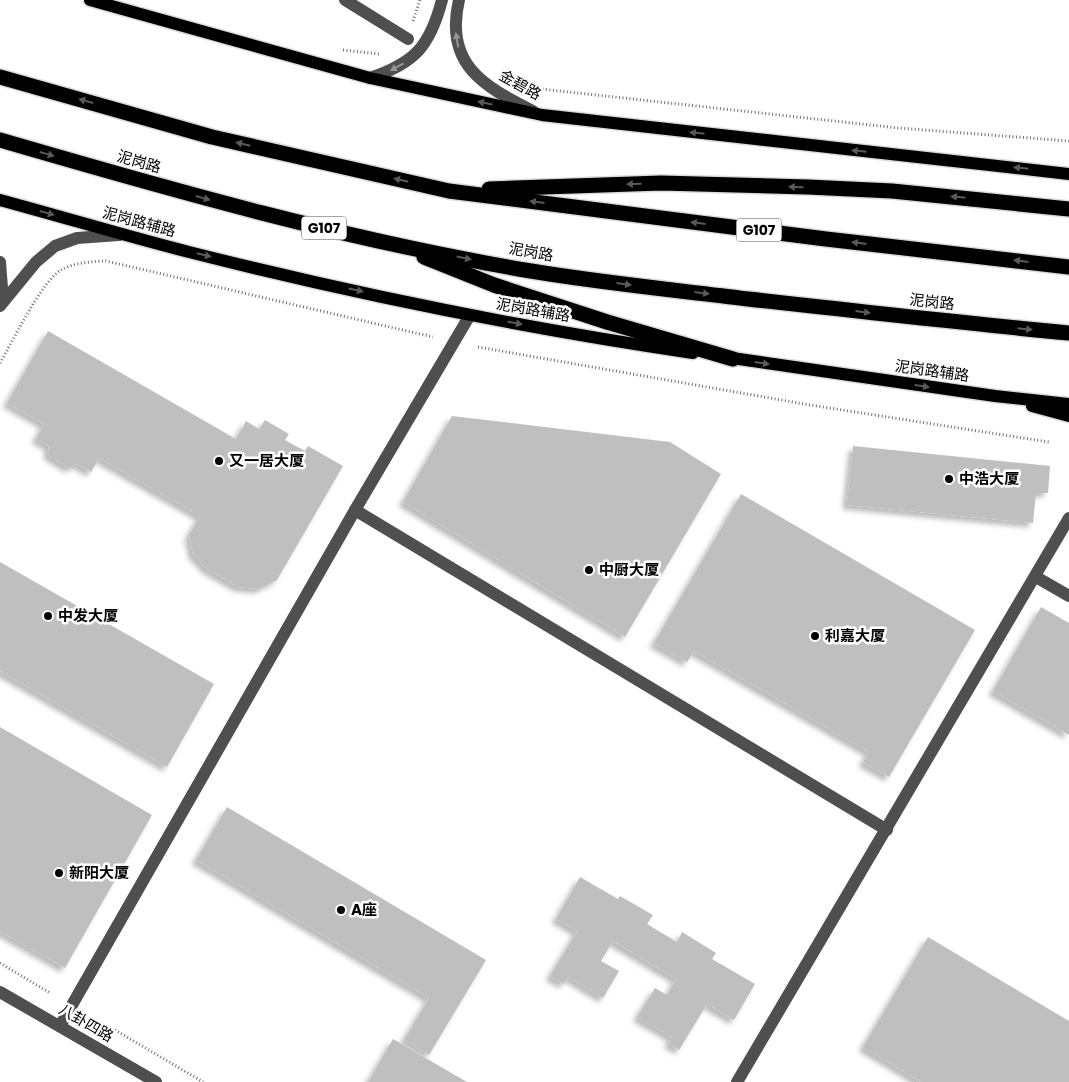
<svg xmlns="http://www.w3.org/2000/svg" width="1069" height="1082" font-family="Poppins,'Noto Sans SC',sans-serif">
	<defs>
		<filter id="shadow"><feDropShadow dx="-4.5" dy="4.5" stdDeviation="2.5" flood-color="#0004"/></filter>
	</defs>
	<rect width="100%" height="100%" fill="#fff"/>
	<g fill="#bfbfbf" filter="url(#shadow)">
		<path d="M48,331L236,439L246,421L259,429L265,420L289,434L285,440L305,451L308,446L343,466L277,580L259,589L238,587L207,569L193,554L189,535L200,516L99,458L91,472L77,464L69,468L48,455L49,446L36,439L44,424L7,403Z"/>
		<path d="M452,416L670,442L721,474L625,637L403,502Z"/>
		<path d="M853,446L1050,466L1048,493H1036L1033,523L847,505Z"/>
		<path d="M741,494L975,630L889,777L863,762L869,752L694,651L687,662L654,643Z"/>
		<path d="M0,562L214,684L167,767L0,671Z"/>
		<path d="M1041,607L1069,623V735L993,691Z"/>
		<path d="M0,727L152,815L65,968L0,931Z"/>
		<path d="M227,807L486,960L429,1055L404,1040L429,998L196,860Z"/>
		<path d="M580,877L618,899L620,896L653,915L647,924L677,942L682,932L716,953L712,959L755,984L734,1020L707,1004L679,1050L668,1043L672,1037L637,1017L655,988L667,995L676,979L613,941L601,961L619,971L603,998L568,977L564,984L550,976L577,931L556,919Z"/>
		<path d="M928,937L1069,1021V1082H921L863,1047Z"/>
		<path d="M393,1039L467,1082H368Z"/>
	</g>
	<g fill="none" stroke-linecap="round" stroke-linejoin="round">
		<defs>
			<g id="major">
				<path d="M90,0L370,78L542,115L1069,174"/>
				<path d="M0,200C63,217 126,236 189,252C355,294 523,328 693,353"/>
				<path d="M725,357L995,396L1069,404"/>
				<path d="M1032,406L1069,416"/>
			</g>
			<g id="highway">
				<path d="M0,77L212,137L449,191L826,239L1069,267"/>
				<path d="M0,140C175,191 351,241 531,271C603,283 676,290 748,299C855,311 962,323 1069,333"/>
				<path d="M489,189L661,183L808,187L892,191L1069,209"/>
				<path d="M424,257L494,285L607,322L733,359"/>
			</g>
		</defs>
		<use href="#major" stroke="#dbdbdb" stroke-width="15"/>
		<use href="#highway" stroke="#dbdbdb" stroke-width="18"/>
		<g stroke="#717171" stroke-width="3" stroke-dasharray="1 2.5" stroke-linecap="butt">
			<path d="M413,21L420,0"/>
			<path d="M343,50L379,54"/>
			<path d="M532,88L898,128L1069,141"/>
			<path d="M478,347L810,405L1049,442"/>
			<path d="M0,363C13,341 41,282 61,270C73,263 93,261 106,261L433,337"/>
			<path d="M0,963L50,993"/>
			<path d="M115,1030L203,1082"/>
		</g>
		<g stroke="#4f4f4f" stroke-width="12">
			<path d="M345,0L408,39"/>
			<path d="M459,0C444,64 483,86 533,111"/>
			<path d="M370,78C415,63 430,46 442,0"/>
			<path d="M0,262L3,301"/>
			<path d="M0,306L36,262L55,246L77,238L119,235"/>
			<path d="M355,510L887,830"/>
			<path d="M1036,577L1069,596"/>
			<path d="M0,992L156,1082"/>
			<path d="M60,1026L355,510L470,315"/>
			<path d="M737,1082L1069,518"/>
		</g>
		<use href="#major" stroke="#000" stroke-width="12"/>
		<use href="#highway" stroke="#000" stroke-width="15"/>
	</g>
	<defs><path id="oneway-solid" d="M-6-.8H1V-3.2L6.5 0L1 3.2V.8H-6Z" transform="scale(1.25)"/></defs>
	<g fill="#959595">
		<use href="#oneway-solid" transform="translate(457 40) rotate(-99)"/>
		<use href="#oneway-solid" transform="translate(397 67) rotate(151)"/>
	</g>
	<g fill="#595959">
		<use href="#oneway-solid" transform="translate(86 101) rotate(-164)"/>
		<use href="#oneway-solid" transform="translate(485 103) rotate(-168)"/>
		<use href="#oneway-solid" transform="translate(697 133) rotate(-174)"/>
		<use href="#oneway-solid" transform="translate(243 144) rotate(-167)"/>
		<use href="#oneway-solid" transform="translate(859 151) rotate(-174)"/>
		<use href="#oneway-solid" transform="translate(47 154) rotate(16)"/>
		<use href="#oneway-solid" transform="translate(1021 168) rotate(-174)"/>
		<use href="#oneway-solid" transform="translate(401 180) rotate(-167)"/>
		<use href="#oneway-solid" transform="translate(634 184) rotate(178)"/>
		<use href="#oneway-solid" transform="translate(796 187) rotate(-178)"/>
		<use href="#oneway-solid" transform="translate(958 197) rotate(-174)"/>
		<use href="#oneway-solid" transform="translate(203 198) rotate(16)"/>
		<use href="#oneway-solid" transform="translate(537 202) rotate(-173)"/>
		<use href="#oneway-solid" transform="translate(47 213) rotate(16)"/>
		<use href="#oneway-solid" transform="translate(698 223) rotate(-173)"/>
		<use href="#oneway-solid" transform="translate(859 243) rotate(-173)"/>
		<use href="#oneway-solid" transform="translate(204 255) rotate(13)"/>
		<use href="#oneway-solid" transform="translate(464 258) rotate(11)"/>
		<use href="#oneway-solid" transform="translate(1021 261) rotate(-173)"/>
		<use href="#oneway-solid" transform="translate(624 284) rotate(8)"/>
		<use href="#oneway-solid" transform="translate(356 290) rotate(12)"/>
		<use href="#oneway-solid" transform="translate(702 293) rotate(7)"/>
		<use href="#oneway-solid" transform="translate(863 312) rotate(7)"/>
		<use href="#oneway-solid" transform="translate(515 323) rotate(10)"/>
		<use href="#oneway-solid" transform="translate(1025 329) rotate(6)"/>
		<use href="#oneway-solid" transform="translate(762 363) rotate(8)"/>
		<use href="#oneway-solid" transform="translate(922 386) rotate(8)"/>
	</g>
	<g fill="#000" stroke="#fff" stroke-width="2">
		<circle cx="219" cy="461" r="5"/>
		<circle cx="949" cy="479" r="5"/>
		<circle cx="589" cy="570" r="5"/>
		<circle cx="48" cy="616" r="5"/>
		<circle cx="815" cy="636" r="5"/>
		<circle cx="59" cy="873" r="5"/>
		<circle cx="341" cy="910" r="5"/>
	</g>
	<g text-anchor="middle" stroke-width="5" stroke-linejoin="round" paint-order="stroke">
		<g fill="#fff" stroke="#4c4c4c" stroke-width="1">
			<rect x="301.5" y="216.5" width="45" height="23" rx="4"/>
			<rect x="736.5" y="218.5" width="45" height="23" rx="4"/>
		</g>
		<g font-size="14" font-weight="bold" fill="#000">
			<text x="324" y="233">G107</text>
			<text x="759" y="235">G107</text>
		</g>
		<g font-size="15" fill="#000" stroke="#fff">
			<text transform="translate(520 85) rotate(29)" y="5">金碧路</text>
			<text transform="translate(139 162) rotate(16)" y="5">泥岗路</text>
			<text transform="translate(139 222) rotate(15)" y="5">泥岗路辅路</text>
			<text transform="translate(531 252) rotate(10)" y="5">泥岗路</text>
			<text transform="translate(932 302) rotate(6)" y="5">泥岗路</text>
			<text transform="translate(533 310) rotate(10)" y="5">泥岗路辅路</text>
			<text transform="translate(932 371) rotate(8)" y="5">泥岗路辅路</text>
			<text transform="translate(86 1023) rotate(30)" y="5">八卦四路</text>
		</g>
		<g font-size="15" font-weight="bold" fill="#000" stroke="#fff" text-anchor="start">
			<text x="229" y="466">又一居大厦</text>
			<text x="959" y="484">中浩大厦</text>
			<text x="599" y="575">中厨大厦</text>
			<text x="58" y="621">中发大厦</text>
			<text x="825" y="641">利嘉大厦</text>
			<text x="69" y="878">新阳大厦</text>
			<text x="351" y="915">A座</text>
		</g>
	</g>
</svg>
